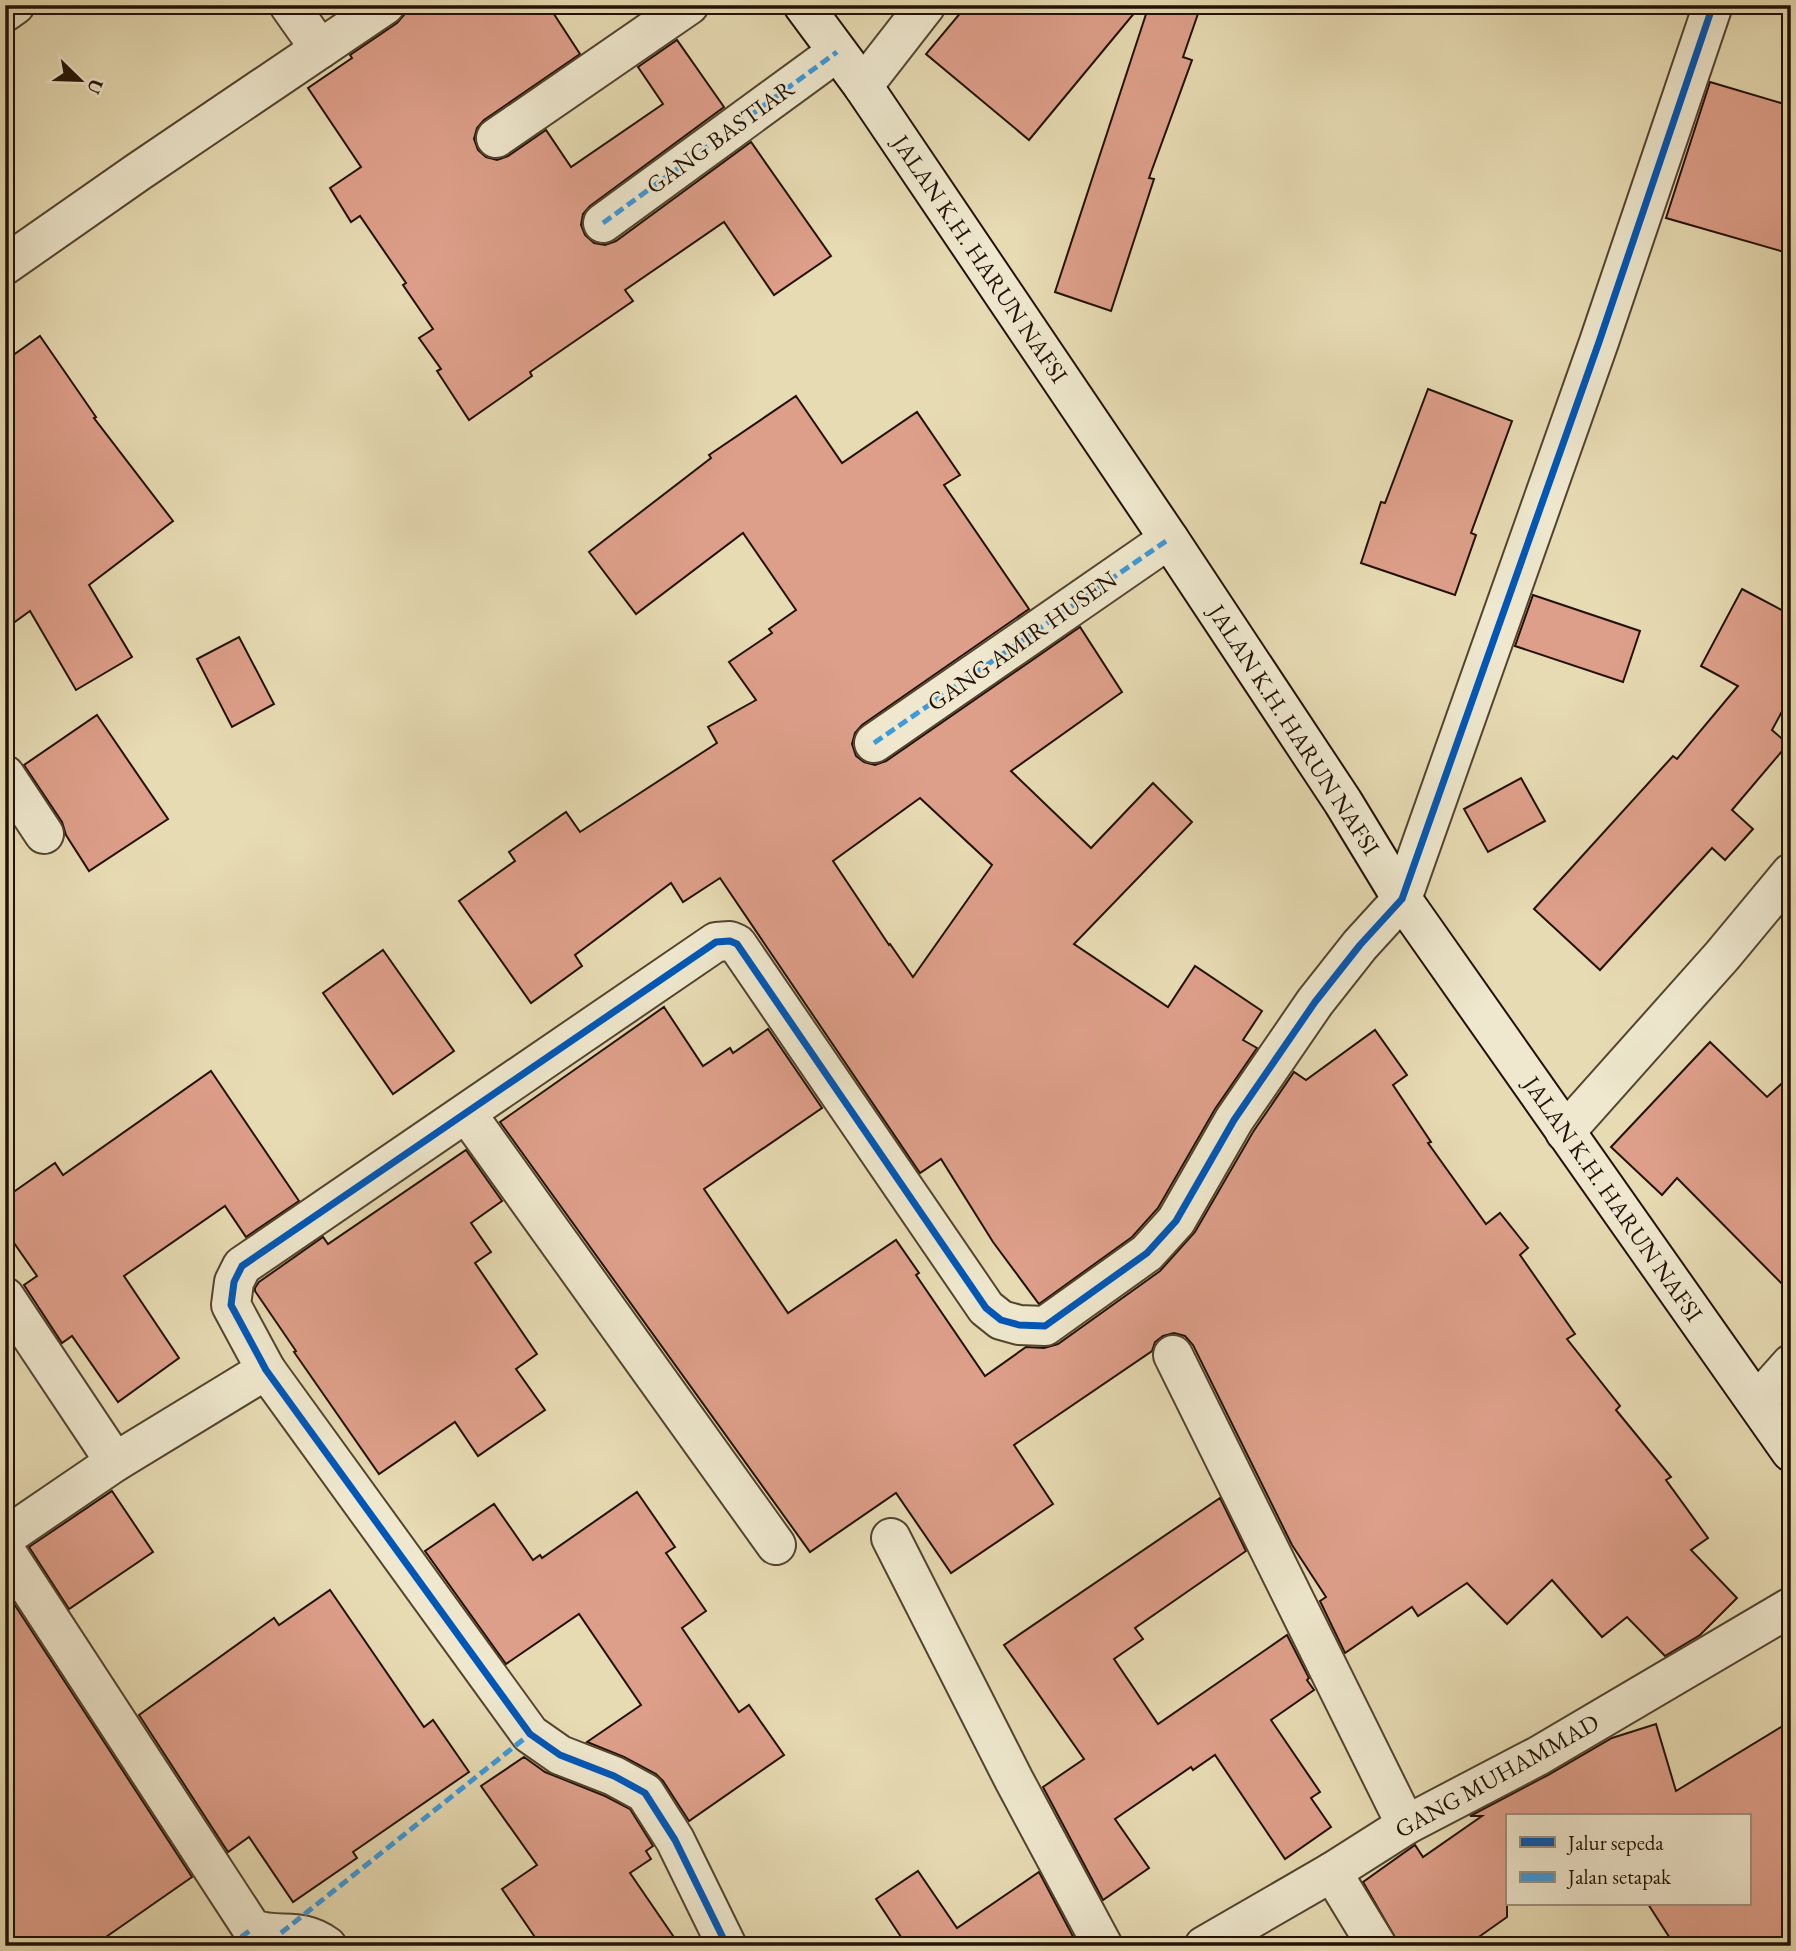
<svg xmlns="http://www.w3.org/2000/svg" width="1796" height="1951" font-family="'EB Garamond',serif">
	<rect width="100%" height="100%" fill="#e7dbb3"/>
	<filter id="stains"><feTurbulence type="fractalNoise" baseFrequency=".00286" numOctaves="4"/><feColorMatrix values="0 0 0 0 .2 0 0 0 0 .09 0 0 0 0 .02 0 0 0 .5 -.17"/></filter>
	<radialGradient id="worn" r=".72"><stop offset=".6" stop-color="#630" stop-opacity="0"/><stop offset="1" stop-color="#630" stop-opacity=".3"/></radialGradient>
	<g fill="#de9f8a" stroke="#221105" stroke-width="2" fill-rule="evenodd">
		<path d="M407,5H548L580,54L484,120L477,128L474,139L478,150L486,157L497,160L508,156L546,130L571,167L663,104L638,67L677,40L724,107L590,206L583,214L581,225L585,235L594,243L605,245L616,241L751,142L831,256L774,295L724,222L625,290L633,301L530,372L532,376L469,420L437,371L441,369L419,338L433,329L403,285L406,283L360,216L351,222L330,188L361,167L308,88L352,58L350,55L397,23L404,15Z"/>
		<path d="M967,5H1141L1029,140L926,54Z"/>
		<path d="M1149,5H1201L1183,57L1192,60L1149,178L1154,179L1111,311L1055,292Z"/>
		<path d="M1710,82L1791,106V254L1666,218Z"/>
		<path d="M40,336L96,417L94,418L173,521L89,585L132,657L76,690L30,611L5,629V361Z"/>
		<path d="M1428,389L1512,421L1471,533L1476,535L1455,595L1361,563L1381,502L1385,503Z"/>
		<path d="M796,396L842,463L917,412L960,475L944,485L1029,609L862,725L855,733L852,744L856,756L864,762L875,765L886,761L1080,627L1122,692L1011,771L1091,848L1153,783L1192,822L1074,944L1168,1007L1195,966L1262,1011L1243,1040L1257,1048L1215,1109L1158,1208L1132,1237L1039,1304L993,1242L941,1159L920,1173L720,878L683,902L671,883L575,955L582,966L531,1003L459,901L515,861L509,852L566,812L580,832L717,743L708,727L756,700L729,662L772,633L769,629L796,610L743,533L636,614L589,552L711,458L709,455ZM920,798L992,865L913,977L890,944L889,945L833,861Z"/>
		<path d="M1742,589L1791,615V695L1772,730L1788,744L1732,810L1753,829L1725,860L1712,848L1600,970L1534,909L1673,756L1677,759L1738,686L1701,666Z"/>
		<path d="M1533,595L1640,631L1623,682L1515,646Z"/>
		<path d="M239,637L274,704L232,727L197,659Z"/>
		<path d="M97,715L168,819L89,871L66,835L62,822L24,765Z"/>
		<path d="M1521,778L1545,821L1488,852L1464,809Z"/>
		<path d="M383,950L454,1051L393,1094L323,993Z"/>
		<path d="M664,1007L703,1066L730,1048L733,1053L768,1029L822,1108L704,1189L788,1313L896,1240L919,1273L916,1275L985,1376L1026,1347L1044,1348L1058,1344L1160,1271L1195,1232L1253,1132L1294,1072L1306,1080L1375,1030L1407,1075L1393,1085L1431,1142L1428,1143L1486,1224L1500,1213L1528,1248L1520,1255L1575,1334L1567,1339L1620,1406L1616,1410L1671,1477L1666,1480L1708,1538L1691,1550L1737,1598L1700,1635L1665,1656L1627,1617L1602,1637L1552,1580L1507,1624L1467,1583L1418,1616L1412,1607L1345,1653L1320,1601L1326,1597L1292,1545L1193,1345L1185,1336L1174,1333L1163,1336L1155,1342L1152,1351L1014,1445L1053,1504L951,1573L896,1493L810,1552L500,1122Z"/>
		<path d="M1710,1042L1767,1097L1791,1075V1293L1677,1178L1662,1195L1611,1147Z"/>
		<path d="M211,1071L299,1201L246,1237L225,1206L124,1276L179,1358L118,1402L72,1336L62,1343L24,1285L37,1276L5,1230V1198L55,1163L63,1175Z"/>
		<path d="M466,1150L502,1201L471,1223L491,1252L475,1263L537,1354L516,1369L545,1410L478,1456L455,1422L379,1474L294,1352L296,1351L255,1291V1288L259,1282L323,1237L328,1244Z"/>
		<path d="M112,1491L153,1552L69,1609L29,1547Z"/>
		<path d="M637,1492L675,1547L666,1553L706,1611L682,1628L739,1712L749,1705L784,1755L689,1821L663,1781L656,1774L624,1757L587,1742L641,1705L579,1614L506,1664L425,1551L494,1504L533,1560L540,1555L542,1558Z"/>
		<path d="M1220,1498L1246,1551L1135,1628L1143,1639L1114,1659L1158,1724L1287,1635L1309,1678L1307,1680L1314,1690L1271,1720L1320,1792L1311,1798L1331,1827L1285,1859L1215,1755L1193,1770L1191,1767L1115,1819L1149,1868L1103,1900L1043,1787L1084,1759L1004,1645Z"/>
		<path d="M5,1590L192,1877L93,1946H5Z"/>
		<path d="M330,1590L424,1727L433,1720L469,1772L353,1852L357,1858L293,1902L249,1837L228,1852L139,1715L274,1618L279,1625Z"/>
		<path d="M1791,1721V1946H1675L1648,1904H1749V1816H1507V1917L1466,1946H1400L1363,1882L1415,1845L1423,1857L1482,1816H1470L1548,1775L1612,1738L1656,1724L1676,1791Z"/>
		<path d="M524,1757L545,1772L605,1796L630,1809L653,1846L646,1851L651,1859L630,1873L680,1946H541L502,1889L537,1865L481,1786Z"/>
		<path d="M918,1871L957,1928L1039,1872L1078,1946H907L876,1899Z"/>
	</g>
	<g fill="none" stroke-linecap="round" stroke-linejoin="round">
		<defs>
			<g id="street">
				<path d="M289,5L320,49"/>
				<path d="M5,12L15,5"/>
				<path d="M863,86L926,5"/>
				<path d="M496,138L689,5"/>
				<path d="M603,223L837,52"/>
				<path d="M5,265L138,172L385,5"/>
				<path d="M874,743L1169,539"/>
				<path d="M5,775L44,834"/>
				<path d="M467,1114L776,1545"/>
				<path d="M1565,1132L1722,956L1791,873"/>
				<path d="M5,1297L115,1462"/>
				<path d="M1173,1355L1406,1825"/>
				<path d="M1757,1402L1791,1364"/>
				<path d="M5,1537L115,1462L266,1370"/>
				<path d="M891,1538L1014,1780L1103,1946"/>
				<path d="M5,1550L252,1929C280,1939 300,1926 327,1946"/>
				<path d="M1332,1872L1377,1946"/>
				<path d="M727,1946L675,1840L645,1793L614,1776L560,1755L530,1734L266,1370L231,1305L234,1282L242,1266L716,942L730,941L737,944L986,1308L1001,1320L1019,1325L1045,1326L1147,1253L1176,1221L1234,1120L1315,1002L1360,945L1402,899L1599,342L1713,5"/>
				<path d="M1204,1946L1332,1872L1406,1825L1538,1756L1791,1607"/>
			</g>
			<path id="secondary" d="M803,5L863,86L1169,539L1343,802L1402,899L1791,1452"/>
		</defs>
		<use href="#street" stroke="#534430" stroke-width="42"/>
		<use href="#secondary" stroke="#221105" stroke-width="42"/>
		<use href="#street" stroke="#efe8ce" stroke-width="38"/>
		<use href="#secondary" stroke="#efe8ce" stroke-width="38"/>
		<g stroke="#3c9add" stroke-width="5" stroke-dasharray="10 5" stroke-linecap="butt">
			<path d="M603,223L837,52"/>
			<path d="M874,743L1169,539"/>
			<path d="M281,1933L530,1734"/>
			<path d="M229,1946L252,1929"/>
		</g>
		<defs>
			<path id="cycleway" d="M727,1946L675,1840L645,1793L614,1776L560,1755L530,1734L266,1370L231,1305L234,1282L242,1266L716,942L730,941L737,944L986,1308L1001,1320L1019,1325L1045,1326L1147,1253L1176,1221L1234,1120L1315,1002L1360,945L1402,899L1599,342L1713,5"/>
		</defs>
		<use href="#cycleway" stroke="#efe8ce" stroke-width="11"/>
		<use href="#cycleway" stroke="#0057b8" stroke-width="7"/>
	</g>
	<g text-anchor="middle" stroke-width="5" stroke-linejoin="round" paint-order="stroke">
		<g font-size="24" fill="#221105" stroke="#efe8ce">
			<text transform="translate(720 137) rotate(-36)" y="8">GANG BASTIAR</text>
			<text transform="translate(980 259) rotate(56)" y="8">JALAN K.H. HARUN NAFSI</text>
			<text transform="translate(1022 641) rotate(-35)" y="8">GANG AMIR HUSEN</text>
			<text transform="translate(1294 730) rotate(57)" y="8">JALAN K.H. HARUN NAFSI</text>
			<text transform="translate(1613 1199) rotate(55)" y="8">JALAN K.H. HARUN NAFSI</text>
			<text transform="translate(1497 1776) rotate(-29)" y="8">GANG MUHAMMAD</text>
		</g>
	</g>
	<rect width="1796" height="1951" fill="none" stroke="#e7dbb3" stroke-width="28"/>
	<rect x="7" y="7" width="1782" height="1937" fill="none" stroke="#221105" stroke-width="3.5"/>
	<rect x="14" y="14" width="1768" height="1923" fill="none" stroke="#221105" stroke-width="2"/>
	<rect x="1506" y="1814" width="245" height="91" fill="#efe8ce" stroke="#9d927e" stroke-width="2"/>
	<rect x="1520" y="1837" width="35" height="10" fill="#0057b8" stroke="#9d927e" stroke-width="2"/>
	<text x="1568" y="1850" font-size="21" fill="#221105">Jalur sepeda</text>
	<rect x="1520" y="1872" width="35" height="10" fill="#3c9add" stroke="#9d927e" stroke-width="2"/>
	<text x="1568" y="1884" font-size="21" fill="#221105">Jalan setapak</text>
	<g transform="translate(80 80) rotate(113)" stroke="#efe8ce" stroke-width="5" paint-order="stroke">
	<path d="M0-5L12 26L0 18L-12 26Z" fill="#221105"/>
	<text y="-10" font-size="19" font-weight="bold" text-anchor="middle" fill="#221105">U</text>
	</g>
	<rect width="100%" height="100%" filter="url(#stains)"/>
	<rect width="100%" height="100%" fill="url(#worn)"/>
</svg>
